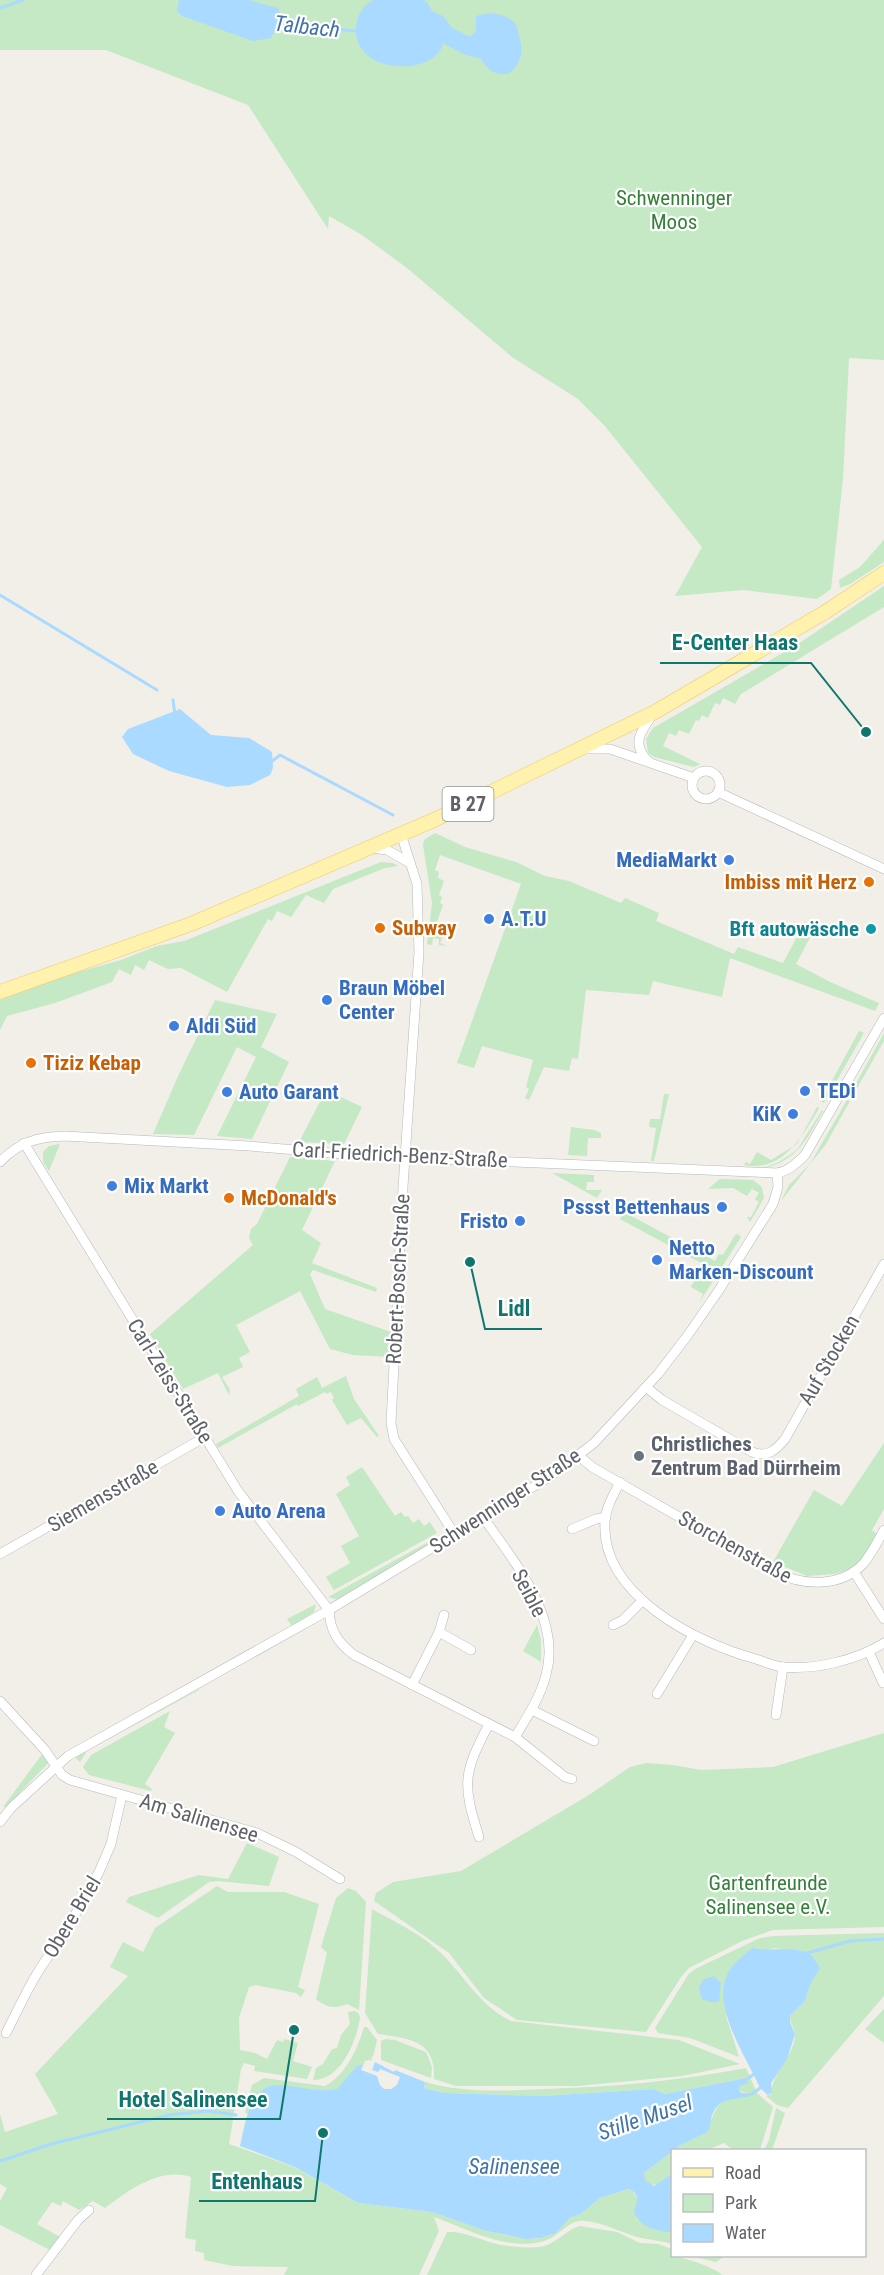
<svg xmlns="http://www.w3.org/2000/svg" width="884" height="2275" font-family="'Roboto Condensed',sans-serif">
	<rect width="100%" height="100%" fill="#f1efe8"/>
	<g fill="#c5e8c5">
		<path d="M0,0H884V360L849,358L843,479L831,589L817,599L743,590L675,596L702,547L604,425L578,399L512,357L407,268L362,235L329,216L328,229L248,105L106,50H0Z"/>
		<path d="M884,540V562L850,584L840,588L839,580L860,567Z"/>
		<path d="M884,586V607L741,694L735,704L723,698L720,705L715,703L708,718L702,715L699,721L696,720L689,734L679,730L676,736L669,733L663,746L700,764L694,767L654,757L648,753L646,739L653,728L795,646Z"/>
		<path d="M435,833L465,847L516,862L545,876L569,881L621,903L625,898L659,913L656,921L734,954L738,947L783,963L805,922L815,928L796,964L830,982L879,1003L875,1011L730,958L722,997L653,981L649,995L586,990L578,1059L572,1058L569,1071L544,1067L529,1100L525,1098L529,1089L526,1087L533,1060L482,1046L474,1068L457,1063L521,884L440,855L435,870L439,872L438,878L444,881L439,895L442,897L440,903L443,905L435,927L445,931L440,943L447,946L439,945V939L433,938L432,945L427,944L432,903L423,845L424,840Z"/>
		<path d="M381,862L393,863L398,866L385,868L333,889L324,903L306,895L291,917L277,911L272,921L268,919L227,992L181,968L168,969L149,960L144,970L135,965L131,975L119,969L112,982L55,1003L7,1016L0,1030V1000L60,977L121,960L157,946L184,941Z"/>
		<path d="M215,1000L277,1014L261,1047L289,1062L252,1139L217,1136L256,1057L237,1047L194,1135L153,1134L179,1074Z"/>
		<path d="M859,1031L864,1033L824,1103L821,1101Z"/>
		<path d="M884,1033V1041L852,1097L849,1096Z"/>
		<path d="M326,1090L362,1107L344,1144L299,1142Z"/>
		<path d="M664,1094H669L654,1161H651L656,1128L649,1127L650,1119H660Z"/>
		<path d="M847,1100L850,1101L826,1144L781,1201L789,1185L810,1164Z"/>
		<path d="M817,1107L819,1108C803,1136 782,1173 744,1165L746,1162L750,1164L757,1152L771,1160L797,1144Z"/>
		<path d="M822,1110L823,1111C806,1140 798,1161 761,1169L779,1162L797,1150Z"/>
		<path d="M571,1127L594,1130L601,1133V1138H588L587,1156L568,1155Z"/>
		<path d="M60,1144L49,1171L43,1162V1152L49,1146Z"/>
		<path d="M290,1157L335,1161L302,1230L321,1243L312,1263L377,1288L376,1292L313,1270L310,1274L325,1309L391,1332L390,1357L353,1355L330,1349L300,1291L236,1325L250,1352L239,1358L243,1367L222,1377L230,1390L229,1395L218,1373L183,1389L150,1334L253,1245L249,1238L251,1229L257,1224Z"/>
		<path d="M552,1173L594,1175V1182H587L586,1190H602L597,1198Z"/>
		<path d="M720,1179L753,1180L762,1187L764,1198L750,1222L747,1217H751L759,1202L755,1199L759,1193L752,1189L747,1196L733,1188L708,1189Z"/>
		<path d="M624,1212L715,1261L719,1254L723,1255L735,1235L738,1234L741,1237L699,1303L703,1294L691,1287L703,1264L620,1219Z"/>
		<path d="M346,1376L354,1399L379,1436L377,1437L361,1418L347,1425L332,1400L334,1398L331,1392L326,1394L325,1392L298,1406L297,1404L218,1448L216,1444L299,1396L296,1389L317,1377L322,1388Z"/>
		<path d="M884,1443V1509L872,1530L877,1534L865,1557L848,1570L835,1574L807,1576L773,1562L814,1490L842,1506Z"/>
		<path d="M362,1467L395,1516L401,1512L405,1517L408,1516L413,1523L419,1519L424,1526L430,1522L437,1533L334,1590L326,1577L350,1563L341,1546L359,1536L336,1494L350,1485L346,1477Z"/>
		<path d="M439,1536L419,1554L339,1600L328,1597Z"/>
		<path d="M316,1604L314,1612L292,1626L287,1619Z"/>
		<path d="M537,1625L541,1640V1662L523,1651Z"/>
		<path d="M199,1689V1690L87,1751L80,1762L75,1757Z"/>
		<path d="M170,1711L164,1727L175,1733L145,1784L152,1789L151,1791L89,1775L83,1767L91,1755Z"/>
		<path d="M884,1733V1927L773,1930L742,1941L689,1968L681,1977L646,2032L517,2020L484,1998L449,1953L374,1901L376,1893L393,1882L461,1871L589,1795L630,1767L646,1763L673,1765L701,1770L773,1767Z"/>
		<path d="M43,1753L49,1762L6,1807H3Z"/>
		<path d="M247,1843L279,1857L269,1886L217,1881L209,1882L158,1918L126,1902L129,1897L199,1875L228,1879Z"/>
		<path d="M217,1886L228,1892H284L319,1904L298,1987L305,1990L301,1997L296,1993L255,1985L249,1987L239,2018L240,2050L255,2053L267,2059L277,2040L283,2042L284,2039L298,2043L293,2061L312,2067L307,2079L254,2071L255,2066L244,2063L241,2069L229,2144L294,2167L358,2203L432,2212L486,2231L514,2237L536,2239L551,2235L559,2230L571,2217L581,2214L600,2198L628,2189C641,2195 638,2207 637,2219L657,2230L672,2232V2244C662,2241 652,2240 641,2238C624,2234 603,2222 584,2221C569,2219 559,2237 544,2241C508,2252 467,2229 434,2217L439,2231L419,2275H284L288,2267L233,2266L204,2260V2253L195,2251L196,2240L185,2238L191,2177C160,2167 129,2190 105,2208L93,2201L79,2210L63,2201L61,2206L52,2202L37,2224L60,2237L50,2250L0,2225V2201L7,2188L0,2184V2114L5,2132L58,2114L35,2074L128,1976L110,1967L123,1942L143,1952L155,1928Z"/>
		<path d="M348,1888L356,1891L366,1902L359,2010L347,2004C335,2009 327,2008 316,1999L327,1953L321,1947L336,1898Z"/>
		<path d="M372,1909C395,1922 423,1935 442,1954C466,1978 480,2006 511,2021L679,2040L740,2064L682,2076L577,2086H456L434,2079C436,2040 410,2039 378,2034L365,2013Z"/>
		<path d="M884,1933V1996L788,2108L777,2105L766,2096L771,2094C772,2072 794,2057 795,2035C795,2029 790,2023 790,2016L805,2001L811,1983L819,1968L811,1955L775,1948L762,1951L726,2016L739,2057L690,2038L658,2033L655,2028L688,1975L695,1969L760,1938L773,1936Z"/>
		<path d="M884,2009V2043L865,2029Z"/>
		<path d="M355,2011L359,2014L360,2018C356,2042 341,2080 313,2080L316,2068L323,2064L332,2049L337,2048L341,2035L350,2024L348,2012Z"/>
		<path d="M364,2027H367L377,2040L374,2053L370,2063C346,2067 352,2081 337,2089C325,2094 311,2089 299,2089C285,2089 270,2093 256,2095L249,2114L245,2113L252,2085L264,2078L325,2086C346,2075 358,2048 364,2027Z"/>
		<path d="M386,2039L395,2040L426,2052L432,2067L431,2078L381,2060V2041Z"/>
		<path d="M746,2068L757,2093L773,2107L760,2150H733L724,2143L707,2150H673L693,2137L707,2132C713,2118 714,2101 733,2098C740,2096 746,2098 753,2094L739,2091L740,2086L747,2083L746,2078L665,2094L654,2089L542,2096L444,2093L424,2088L425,2082C463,2093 504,2091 544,2089C613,2087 678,2081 746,2068Z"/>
		<path d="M776,2108L785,2113L772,2150H764L769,2140Z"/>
		<path d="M672,2151V2174L656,2185L648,2184L643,2177L644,2173Z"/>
		<path d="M580,2226L617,2232L640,2243L658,2244L672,2249V2256C681,2256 718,2269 722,2275H427L447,2232C464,2231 480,2240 497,2244C510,2247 525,2248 539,2247C556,2245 565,2230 580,2226Z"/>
		<path d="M690,2256H725L716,2262Z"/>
	</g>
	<g fill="#aadaff">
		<path d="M179,0H249L278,8L282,18L271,38L253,41L182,16L177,11Z"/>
		<path d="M374,0H423L427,2L432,11L443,16L452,28L470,37L476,31V16C490,11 505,13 516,24C521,45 528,58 508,74C494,74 489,72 481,59L463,54L443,43C437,78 345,76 357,21C359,12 366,3 374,0Z"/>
		<path d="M180,709L211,735L249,738L272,752L273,768L270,775L250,785L227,787L169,771L133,754L122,737L128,729Z"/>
		<path d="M752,1948C767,1952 798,1945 811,1955C814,1958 817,1964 820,1968L811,1983L805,2001L790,2016V2022L795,2034L787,2059L771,2083L772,2092L768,2095L760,2088C747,2058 709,2004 729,1971C735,1962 744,1955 752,1948Z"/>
		<path d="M714,1976L721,1983L719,2002H710L702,1999L699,1988L703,1980Z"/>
		<path d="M375,2062L394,2072L395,2070L425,2082L424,2088L444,2093L542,2096L654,2089L665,2094L746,2078L748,2083L740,2086L739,2091L742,2093H751L753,2095C739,2101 721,2095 713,2113C710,2119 712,2125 707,2132L679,2146L644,2173L645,2180L654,2186L672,2174V2193L670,2199L672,2204V2232C659,2232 638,2227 634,2211C637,2202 641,2194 628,2189L600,2198L581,2214L571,2217L556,2233L541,2238L526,2239L486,2231L432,2212L358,2203L295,2167L240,2146C245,2124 250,2083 280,2085C300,2086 316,2093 337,2089L357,2066Z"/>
	</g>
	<path fill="#f1efe8" d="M369,2060L375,2062L372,2070L378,2072L380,2069L400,2077L397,2085L391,2089H384L380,2085L377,2076L361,2070L365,2061Z"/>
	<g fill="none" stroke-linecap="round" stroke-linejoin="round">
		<g stroke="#aadaff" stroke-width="3">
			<path d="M0,8L23,0"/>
			<path d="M275,24L357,31"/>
			<path d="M0,595L157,690"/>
			<path d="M173,700L175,715"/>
			<path d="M271,762L280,755L393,815"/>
			<path d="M804,1954L850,1941L884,1939"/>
			<path d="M743,2082L754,2074L756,2071"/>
			<path d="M752,2094L760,2088"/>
			<path d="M0,2161L51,2144L169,2115L208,2111L236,2115"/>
		</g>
		<defs>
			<g id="minor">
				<path d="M586,749H610L694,778"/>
				<path d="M648,761C630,743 642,730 654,713"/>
				<circle cx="706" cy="785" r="14"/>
				<path d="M718,792L884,869"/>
				<path d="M401,834L417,884L419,952L403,1187L391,1423L394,1439L455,1535"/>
				<path d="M372,848L387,850L410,863"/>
				<path d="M24,1143L238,1491L329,1610C330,1631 338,1643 354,1655L515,1737L565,1777L572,1779"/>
				<path d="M0,1162C19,1142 37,1137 64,1136L249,1146L368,1156L777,1173C789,1171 797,1163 805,1155L884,1018"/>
				<path d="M646,1387L662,1400L752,1452C767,1458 776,1450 785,1439L884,1264"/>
				<path d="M578,1455L592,1467L775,1572C803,1586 841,1588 864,1563C872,1553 878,1541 884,1530"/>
				<path d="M620,1482C614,1494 606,1507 605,1521C600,1595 697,1643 756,1659C765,1662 774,1666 783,1667C816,1670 857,1660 884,1643"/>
				<path d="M483,1517C514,1562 562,1617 546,1675C540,1698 527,1717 515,1737"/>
				<path d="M572,1529L596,1519L606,1517"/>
				<path d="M0,1554L205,1437"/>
				<path d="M854,1572L884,1619"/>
				<path d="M613,1625L623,1620L642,1601"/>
				<path d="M439,1632L444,1615"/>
				<path d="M869,1652L883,1683"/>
				<path d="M412,1685L439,1632L471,1650"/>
				<path d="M657,1694L693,1635"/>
				<path d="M0,1701L45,1750L62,1775L70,1780L257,1833L296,1852L340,1879"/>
				<path d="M532,1710L594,1741"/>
				<path d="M776,1715L783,1667"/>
				<path d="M0,1822L12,1807L68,1756L329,1610L551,1476L594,1443L658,1374L688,1335L719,1290L773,1204L778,1187L777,1173"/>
				<path d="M479,1837C462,1783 463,1774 489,1724"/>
				<path d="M6,2033C19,2008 38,1965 58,1945L99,1872L111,1844L122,1795"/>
				<path d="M36,2275L78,2220L89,2210"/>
			</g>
			<path id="primary" d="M0,992L191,924L434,820L655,712L827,611L884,573"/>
		</defs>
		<use href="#minor" stroke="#b5b8bc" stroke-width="10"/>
		<use href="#primary" stroke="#f2c960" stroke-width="15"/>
		<use href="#minor" stroke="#fff" stroke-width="9"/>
		<use href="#primary" stroke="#fff2af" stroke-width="14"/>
	</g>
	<g fill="#3f7fe0" stroke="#fff" stroke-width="2">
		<circle cx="729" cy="860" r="6"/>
		<circle cx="489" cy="919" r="6"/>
		<circle cx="327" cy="1000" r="6"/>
		<circle cx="174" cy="1026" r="6"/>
		<circle cx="805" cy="1091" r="6"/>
		<circle cx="227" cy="1092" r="6"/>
		<circle cx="793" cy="1114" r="6"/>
		<circle cx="112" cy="1186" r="6"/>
		<circle cx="722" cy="1207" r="6"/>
		<circle cx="520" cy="1221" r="6"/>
		<circle cx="657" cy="1260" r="6"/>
		<circle cx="220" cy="1511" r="6"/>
	</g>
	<g fill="#e8710a" stroke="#fff" stroke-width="2">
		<circle cx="869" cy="882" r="6"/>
		<circle cx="380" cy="928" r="6"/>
		<circle cx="31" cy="1063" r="6"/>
		<circle cx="229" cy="1198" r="6"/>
	</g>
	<circle fill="#0f9aa8" stroke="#fff" stroke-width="2" cx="871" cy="929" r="6"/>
	<circle fill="#6b7280" stroke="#fff" stroke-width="2" cx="639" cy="1456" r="6"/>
	<g text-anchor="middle" stroke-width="4.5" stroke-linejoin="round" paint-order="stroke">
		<rect fill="#fff" stroke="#8f9295" stroke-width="1.5" x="442.5" y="787" width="51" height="34" rx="4.5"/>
		<g font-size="20" font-weight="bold" fill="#5f6368">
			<text x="468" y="811">B 27</text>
		</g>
		<g font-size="21" fill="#348238" stroke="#fff">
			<text x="674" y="205">Schwenninger<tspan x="674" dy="24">Moos</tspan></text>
			<text x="768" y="1890">Gartenfreunde<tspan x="768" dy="24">Salinensee e.V.</tspan></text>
		</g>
		<g font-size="21" font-weight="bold" fill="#366cbe" stroke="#fff" text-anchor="start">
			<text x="717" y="867" text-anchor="end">MediaMarkt</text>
			<text x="501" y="926">A.T.U</text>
			<text x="339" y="995">Braun Möbel<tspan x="339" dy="24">Center</tspan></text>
			<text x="186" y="1033">Aldi Süd</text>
			<text x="817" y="1098">TEDi</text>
			<text x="239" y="1099">Auto Garant</text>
			<text x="781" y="1121" text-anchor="end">KiK</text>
			<text x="124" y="1193">Mix Markt</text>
			<text x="710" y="1214" text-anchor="end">Pssst Bettenhaus</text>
			<text x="508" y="1228" text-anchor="end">Fristo</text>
			<text x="669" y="1255">Netto<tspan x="669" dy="24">Marken-Discount</tspan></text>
			<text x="232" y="1518">Auto Arena</text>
		</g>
		<g font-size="21" font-weight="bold" fill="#c56008" stroke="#fff" text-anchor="start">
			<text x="857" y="889" text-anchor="end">Imbiss mit Herz</text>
			<text x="392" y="935">Subway</text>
			<text x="43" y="1070">Tiziz Kebap</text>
			<text x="241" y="1205">McDonald's</text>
		</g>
		<g font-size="21" font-weight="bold" fill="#0d838f" stroke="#fff" text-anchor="end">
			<text x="859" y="936">Bft autowäsche</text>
		</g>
		<g font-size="21" fill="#5f6368" stroke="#fff">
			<text transform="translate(400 1155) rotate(3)" y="7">Carl-Friedrich-Benz-Straße</text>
			<text transform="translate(398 1279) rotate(-87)" y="7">Robert-Bosch-Straße</text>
			<text transform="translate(829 1360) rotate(-60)" y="7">Auf Stocken</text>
			<text transform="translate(170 1381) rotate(58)" y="7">Carl-Zeiss-Straße</text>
			<text transform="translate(103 1496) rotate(-30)" y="7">Siemensstraße</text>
			<text transform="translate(505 1501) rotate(-33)" y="7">Schwenninger Straße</text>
			<text transform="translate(735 1547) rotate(29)" y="7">Storchenstraße</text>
			<text transform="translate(529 1593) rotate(62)" y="7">Seible</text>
			<text transform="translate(199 1818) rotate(17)" y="7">Am Salinensee</text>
			<text transform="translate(72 1917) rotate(-59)" y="7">Obere Briel</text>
		</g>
		<g font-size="21" font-weight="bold" fill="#5b616d" stroke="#fff" text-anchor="start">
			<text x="651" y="1451">Christliches<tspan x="651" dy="24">Zentrum Bad Dürrheim</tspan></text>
		</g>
		<g font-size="22" font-style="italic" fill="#4174aa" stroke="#fff">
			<text transform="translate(307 26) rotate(6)" y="8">Talbach</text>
			<text transform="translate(645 2117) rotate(-19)" y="8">Stille Musel</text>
			<text x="514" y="2174">Salinensee</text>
		</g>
	</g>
	<path fill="none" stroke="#0f766e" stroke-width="2" d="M866 732L811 663H660M470 1262L485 1329H542M294 2030L280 2119H107M323 2133L315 2201H199"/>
	<g fill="#0f766e" stroke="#fff" stroke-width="2">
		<circle cx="866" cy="732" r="6"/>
		<circle cx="470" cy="1262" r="6"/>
		<circle cx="294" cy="2030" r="6"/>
		<circle cx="323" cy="2133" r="6"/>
	</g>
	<g font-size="22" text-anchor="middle" font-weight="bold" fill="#0f766e" stroke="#fff" stroke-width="4.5" stroke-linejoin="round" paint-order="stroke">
		<text x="735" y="650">E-Center Haas</text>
		<text x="514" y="1316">Lidl</text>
		<text x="193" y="2107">Hotel Salinensee</text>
		<text x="257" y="2189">Entenhaus</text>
	</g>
	<rect x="671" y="2149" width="195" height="108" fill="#ffffff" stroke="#bfc1c3" stroke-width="1.5"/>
	<rect x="683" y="2168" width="30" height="9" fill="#fff2af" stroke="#bfc1c3" stroke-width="1.5"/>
	<text x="725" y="2179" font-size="18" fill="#5f6368">Road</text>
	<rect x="683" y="2194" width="30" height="18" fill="#c5e8c5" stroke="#bfc1c3" stroke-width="1.5"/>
	<text x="725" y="2209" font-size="18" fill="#5f6368">Park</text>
	<rect x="683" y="2224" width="30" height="18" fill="#aadaff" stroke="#bfc1c3" stroke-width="1.5"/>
	<text x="725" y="2239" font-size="18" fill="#5f6368">Water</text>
</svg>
